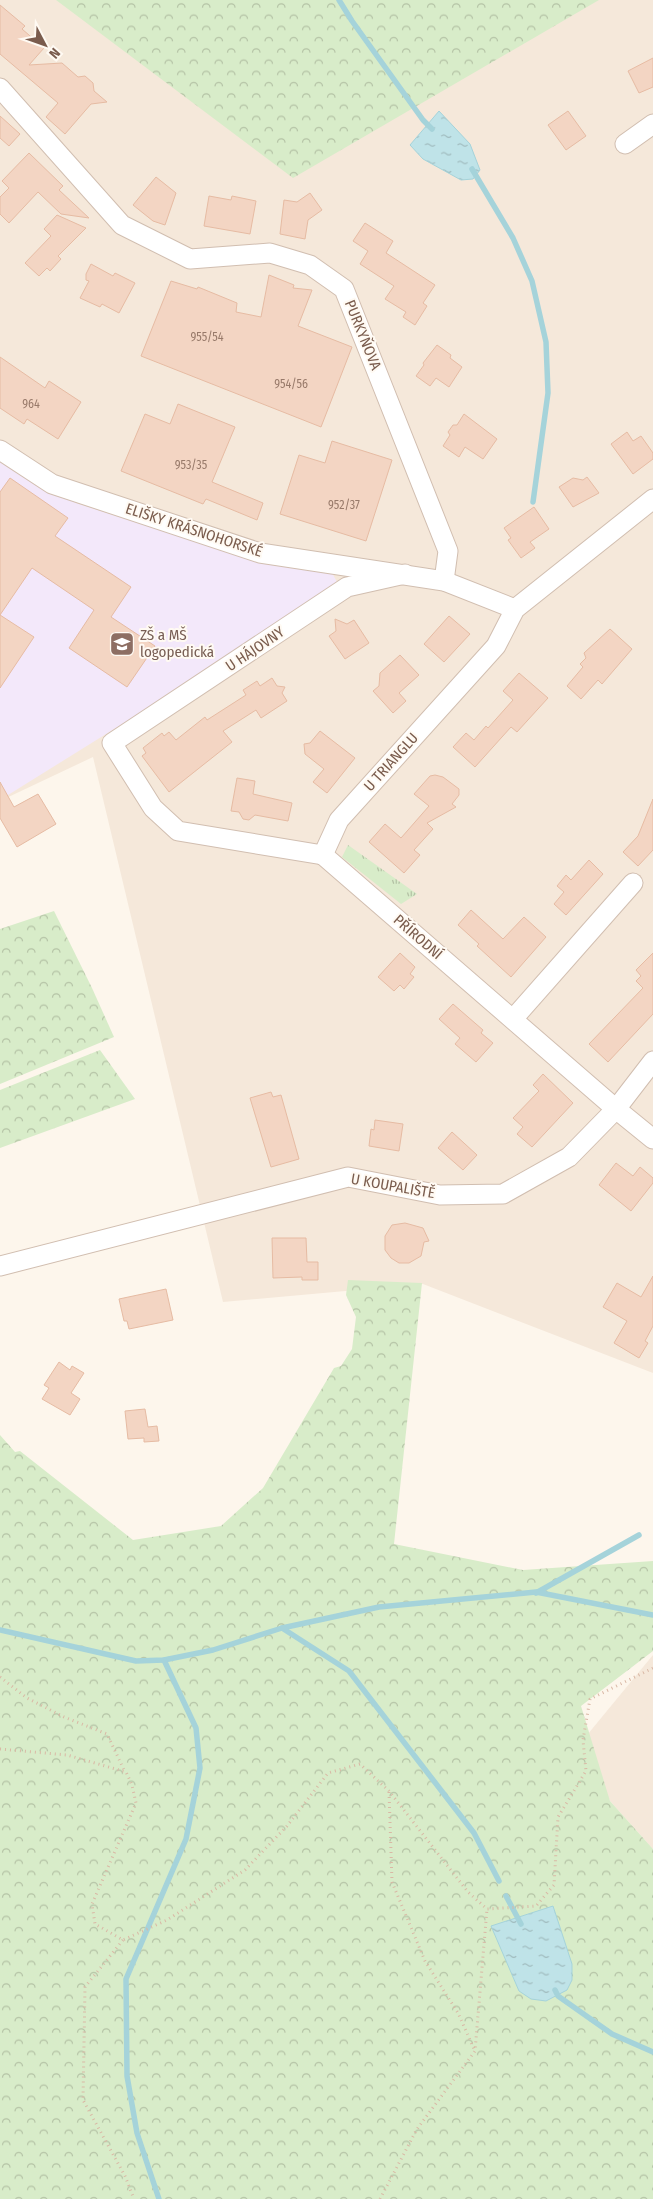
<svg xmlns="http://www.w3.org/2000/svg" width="653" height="2199" font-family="'Fira Sans Condensed',sans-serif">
	<defs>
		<pattern id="grass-tufts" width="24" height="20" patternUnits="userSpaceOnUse" patternTransform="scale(1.25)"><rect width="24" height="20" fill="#d8ecc9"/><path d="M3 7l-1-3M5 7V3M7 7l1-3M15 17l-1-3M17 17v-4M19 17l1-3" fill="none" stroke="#b4c2a5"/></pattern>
		<pattern id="forest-crowns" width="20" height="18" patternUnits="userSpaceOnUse" patternTransform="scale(1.25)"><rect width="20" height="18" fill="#d8ecc9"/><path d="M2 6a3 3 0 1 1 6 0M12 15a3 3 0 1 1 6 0" fill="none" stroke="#b4c2a5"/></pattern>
		<pattern id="water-ripples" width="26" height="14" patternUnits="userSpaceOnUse" patternTransform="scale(1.25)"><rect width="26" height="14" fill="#bfe3e8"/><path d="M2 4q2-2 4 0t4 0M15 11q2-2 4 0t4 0" fill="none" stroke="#a0bbbe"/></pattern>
	</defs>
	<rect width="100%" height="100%" fill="#fdf6ec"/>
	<g fill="#f5e8da">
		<path d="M0,0H653V1373L423,1284L223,1302L93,757L0,801Z"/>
		<path d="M653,1655V1849L610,1801L583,1740Z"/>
	</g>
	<path fill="#f3e8fa" d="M0,461L76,503L247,558L331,571L337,582L151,706L0,800Z"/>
	<path fill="url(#grass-tufts)" d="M348,845L417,894L401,904L342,857Z"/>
	<g fill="url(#forest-crowns)">
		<path d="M56,0H599L293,178Z"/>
		<path d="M54,911L92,988L114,1037L0,1084V929Z"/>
		<path d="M100,1050L135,1099L0,1148V1090Z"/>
		<path d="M348,1280L422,1283L394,1544L523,1570L653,1561V1651L581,1706L610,1801L653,1849V2199H0V1435L15,1452L20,1451L133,1540L221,1526L263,1488L334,1368L341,1366L352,1349L356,1317L346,1295Z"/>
	</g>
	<g fill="url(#water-ripples)" stroke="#a5d3da">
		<path d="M439,111L470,144L480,170L473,179L461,180L423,159L410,145Z"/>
		<path d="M553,1906L572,1964V1980L567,1990L546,2001L531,1999L519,1991L491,1926Z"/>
	</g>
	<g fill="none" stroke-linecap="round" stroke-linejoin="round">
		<g stroke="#a5d3da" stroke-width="5.5">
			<path d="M339,0L352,21L423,120L432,129"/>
			<path d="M472,169L513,238L532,281L546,342L548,393L533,502"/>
			<path d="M536,1593L639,1535"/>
			<path d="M282,1628L379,1607L536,1592L653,1615"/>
			<path d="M0,1630L136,1661L164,1660L213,1650L282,1628L349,1671L474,1833L499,1881"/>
			<path d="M506,1896L521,1924"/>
			<path d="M555,1990L558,1996L612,2034L653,2052"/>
			<path d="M159,2199L137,2133L127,2076L126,1979L186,1839L200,1768L196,1728L164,1660"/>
		</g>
	</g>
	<g fill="#f3d5c3" stroke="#e6bba3">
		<path d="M0,5L25,26L22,29L44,48L29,65L62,63L78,77L85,76L93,83L94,91L107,102L91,104L65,134L46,117L58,103L0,54Z"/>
		<path d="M653,58V87L639,93L628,71Z"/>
		<path d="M568,111L586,136L566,150L548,125Z"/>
		<path d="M0,116L20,134L9,146L0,138Z"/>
		<path d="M29,153L63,186L59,190L89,218L61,214L38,192L9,223L0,214V197L9,188L2,181Z"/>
		<path d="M156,177L176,193L165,225L153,221L133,205Z"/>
		<path d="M310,193L322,210L308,220L305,239L280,234L284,200L297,202Z"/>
		<path d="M209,196L231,200L232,196L256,201L250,234L204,226Z"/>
		<path d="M57,215L86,228L58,256L61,259L50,271L47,268L39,276L25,263L51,236L44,229Z"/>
		<path d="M365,223L393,241L386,253L435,285L423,303L427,306L415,325L403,317L406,312L385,299L394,286L360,264L368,251L353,241Z"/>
		<path d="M91,264L113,276L115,273L135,283L119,313L102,304L100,307L80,298L89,281L86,280V274Z"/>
		<path d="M269,275L294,285L293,288L312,290L298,326L352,347L321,427L141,356L171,281L197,289L198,287L237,303L236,312L261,317Z"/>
		<path d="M437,345L451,355L450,358L462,367L449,387L436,378L430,386L416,376L424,365L423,363Z"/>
		<path d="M0,357L45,388L49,381L81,402L58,439L27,419L24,424L0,408Z"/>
		<path d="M178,404L235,427L212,482L263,503L257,520L206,499L203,504L121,471L145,414L170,424Z"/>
		<path d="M464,414L497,439L483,459L465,447L459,457L443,446L450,435L448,432L453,425H457Z"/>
		<path d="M627,432L633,441L641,436L653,453V459L633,474L611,444Z"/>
		<path d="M332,441L392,460L366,541L280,514L299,455L325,463Z"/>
		<path d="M587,477L599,493L573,507L559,487L573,478L583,480Z"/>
		<path d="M10,478L68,518L55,536L131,587L111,617L155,646L127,687L69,648L94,610L32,568L0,615L34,637L0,688V492Z"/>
		<path d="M534,507L549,529L530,542L535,548L521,558L508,540L511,538L504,528Z"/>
		<path d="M449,616L470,634L444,662L424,644Z"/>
		<path d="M335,619L347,624L354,620L369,643L345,659L329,636L336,631Z"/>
		<path d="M610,629L632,649L602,684L598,680L581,699L567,686L583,667L580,664L586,658L584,653Z"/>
		<path d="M400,655L419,675L399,693L406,701L393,713L373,691L379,686L380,673Z"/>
		<path d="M519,673L548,698L517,732L511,727L475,767L453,747L466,733L474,740L486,726L488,728L513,700L503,691Z"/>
		<path d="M272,678L277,686L285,687L282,693L287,701L261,718L256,710L223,731L232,742L169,792L142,756L146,753L143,748L162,733L164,736L169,732L176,740L205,717L207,720L246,695L243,690L257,681L260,686Z"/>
		<path d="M320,731L355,758L327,793L313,782L324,769L305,754L304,744L310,743Z"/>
		<path d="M435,775L443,777L459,789V795L452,804L456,807L427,823L433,829L414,850L420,855L404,873L369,842L385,824L401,838L429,806L414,794L430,776Z"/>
		<path d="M237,778L255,781L253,794L292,803L288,821L255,815L249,820L243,819L239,812L231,811Z"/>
		<path d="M0,782L14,807L38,794L56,824L17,847L0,818Z"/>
		<path d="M653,799V850L638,866L623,852L638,836Z"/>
		<path d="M589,860L603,874L566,915L554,904L564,892L557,886L566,875L571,880Z"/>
		<path d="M471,910L503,939L524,917L546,937L511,977L477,946L479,944L458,925Z"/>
		<path d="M400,953L415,967L410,974L414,977L404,989L400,985L394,991L378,977Z"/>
		<path d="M653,953V1014L608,1062L589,1044L643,988L636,981L641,976L636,970Z"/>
		<path d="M453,1004L483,1030L481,1033L493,1043L476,1062L455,1044L460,1038L439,1019Z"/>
		<path d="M543,1074L573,1103L532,1147L517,1134L523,1127L513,1118L539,1091L533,1085Z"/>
		<path d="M271,1092L273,1097L281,1095L299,1159L271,1167L250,1098Z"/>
		<path d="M375,1120L403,1124L399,1151L369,1146L371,1129L374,1130Z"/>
		<path d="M452,1132L477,1155L463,1170L438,1148Z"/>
		<path d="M616,1163L633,1176L640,1167L653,1178V1183L631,1211L599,1185Z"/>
		<path d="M405,1223L423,1228L429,1241L424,1242L421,1256L409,1263H399L391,1258L385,1250V1236L392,1225Z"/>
		<path d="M272,1238H306L307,1262H318V1280H302V1277L273,1278Z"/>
		<path d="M653,1276V1326L645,1341L648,1343L639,1358L614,1343L627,1321L603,1307L617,1283L641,1297Z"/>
		<path d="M166,1289L173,1320L129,1329L127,1321H124L119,1299Z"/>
		<path d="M59,1362L70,1370L72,1366L84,1373L71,1393L80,1399L70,1415L42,1399L49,1388L44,1385Z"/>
		<path d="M145,1409L148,1427L157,1426L159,1441L144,1442V1438L128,1439L125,1411Z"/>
	</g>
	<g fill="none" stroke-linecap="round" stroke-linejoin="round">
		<defs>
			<g id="minor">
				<path d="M0,88L122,225L190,259L270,253L310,265L344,289L448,551L444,581"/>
				<path d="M625,144L653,124"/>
				<path d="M0,450L52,484L260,553L444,581L515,609"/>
				<path d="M323,855L178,831L153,808L112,743L347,587L405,574"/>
				<path d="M323,855L339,820L496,646L515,609L653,499"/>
				<path d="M323,855L616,1109L653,1139"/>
				<path d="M513,1019L633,883"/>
				<path d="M0,1266L348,1177L440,1195L503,1194L569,1157L616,1109L653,1061"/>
			</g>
		</defs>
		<use href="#minor" stroke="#d1beb0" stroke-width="21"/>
		<g stroke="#d9b8a5" stroke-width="3" stroke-dasharray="1 4" stroke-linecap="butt">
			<path d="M0,1677L27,1698L64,1717L107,1734L125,1772"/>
			<path d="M0,1749L67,1755L126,1772L132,1785L136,1803L92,1904L95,1924L123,1940L167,1920L245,1870L287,1826L328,1773L360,1764L389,1791L468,1892L487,1909L536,1906L554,1885L558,1817L586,1771L583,1740L590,1699L653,1668"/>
			<path d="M389,1792L392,1882L425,1961L458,2013L475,2051"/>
			<path d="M123,1940L85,1987L83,2100L125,2176L134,2199"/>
			<path d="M380,2199L417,2129L475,2051L487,1909"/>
		</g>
		<use href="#minor" stroke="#fff" stroke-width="19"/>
	</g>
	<defs>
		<symbol id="school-square" viewBox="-11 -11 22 22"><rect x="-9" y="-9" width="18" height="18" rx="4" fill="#8d6e63" stroke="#fffaf3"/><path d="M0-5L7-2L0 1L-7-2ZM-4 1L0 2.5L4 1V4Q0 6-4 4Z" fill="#fff"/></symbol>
	</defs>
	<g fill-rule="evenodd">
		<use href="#school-square" x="108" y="630" width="28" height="28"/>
	</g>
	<g text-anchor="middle" stroke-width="4" stroke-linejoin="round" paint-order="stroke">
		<g font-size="12" fill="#987a6a">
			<text x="207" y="341">955/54</text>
			<text x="291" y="388">954/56</text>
			<text x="31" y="408">964</text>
			<text x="191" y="469">953/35</text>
			<text x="344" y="509">952/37</text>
		</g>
		<g font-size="15" fill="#7a5c4d" stroke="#fffaf3">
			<text transform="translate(363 335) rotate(68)" y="5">PURKYŇOVA</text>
			<text transform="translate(194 530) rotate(18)" y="5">ELIŠKY KRÁSNOHORSKÉ</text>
			<text transform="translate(255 649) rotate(-34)" y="5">U HÁJOVNY</text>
			<text transform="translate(391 762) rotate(-48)" y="5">U TRIANGLU</text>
			<text transform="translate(418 937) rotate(41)" y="5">PŘÍRODNÍ</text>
			<text transform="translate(393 1186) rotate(10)" y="5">U KOUPALIŠTĚ</text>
		</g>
		<g font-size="15" fill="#785e54" stroke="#fffaf3" text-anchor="start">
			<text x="140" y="640">ZŠ a MŠ<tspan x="140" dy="17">logopedická</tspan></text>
		</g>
	</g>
	<g transform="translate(45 45) rotate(131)" stroke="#fffaf3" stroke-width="4" paint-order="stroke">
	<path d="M0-4L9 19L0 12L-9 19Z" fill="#7a5c4d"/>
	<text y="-8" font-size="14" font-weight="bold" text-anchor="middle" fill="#7a5c4d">N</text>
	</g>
</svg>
